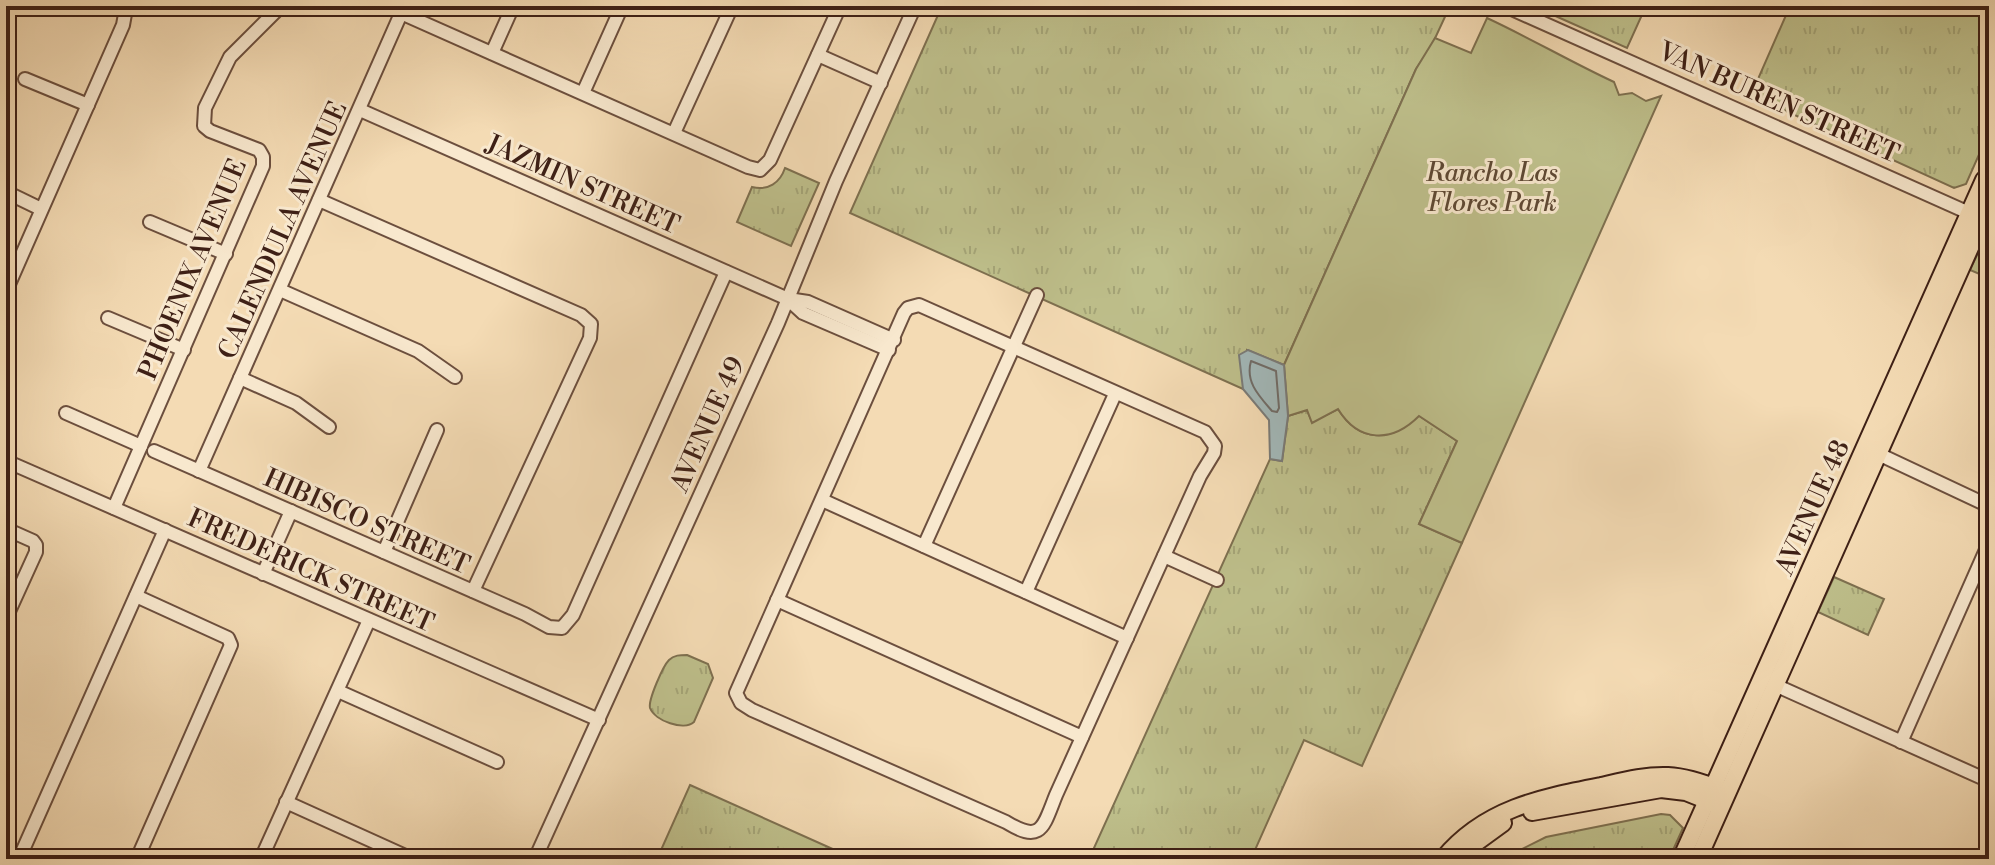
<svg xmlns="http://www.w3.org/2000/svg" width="1995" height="865" font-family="'Libre Bodoni',serif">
	<defs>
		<pattern id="grass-tufts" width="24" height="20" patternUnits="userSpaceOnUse" patternTransform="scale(2)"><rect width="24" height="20" fill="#bebf8b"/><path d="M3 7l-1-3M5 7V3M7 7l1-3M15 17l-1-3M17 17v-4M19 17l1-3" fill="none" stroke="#a4a477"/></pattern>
	</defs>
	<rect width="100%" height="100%" fill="#f4dbb4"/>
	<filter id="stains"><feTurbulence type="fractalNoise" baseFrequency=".0025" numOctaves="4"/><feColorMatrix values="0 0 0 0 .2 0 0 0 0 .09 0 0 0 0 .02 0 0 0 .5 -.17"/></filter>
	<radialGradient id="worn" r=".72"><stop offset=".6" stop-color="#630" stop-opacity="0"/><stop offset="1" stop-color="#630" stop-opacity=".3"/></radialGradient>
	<g fill="url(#grass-tufts)" stroke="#7e7050" stroke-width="2">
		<path d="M942,6H1450L1431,47L1416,69L1284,365L1247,350L1243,389L850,213Z"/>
		<path d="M1533,6H1646L1627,48Z"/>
		<path d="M1790,6H1989V132L1966,184L1954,188L1751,95Z"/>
		<path d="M785,168L819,183L791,246L737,222L752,187C768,191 780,183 785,168Z"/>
		<path d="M1985,238L1989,240V278L1970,270Z"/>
		<path d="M1338,409C1359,443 1392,443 1418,415L1457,441L1419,524L1462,543L1362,766L1304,740L1251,859H1089L1270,459L1282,461L1288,416L1307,410L1312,422Z"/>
		<path d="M1834,577L1884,599L1868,635L1818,612Z"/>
		<path d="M687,655L708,664L713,678L694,722C684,731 655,721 650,708C648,700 663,666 669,660C674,655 680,655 687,655Z"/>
		<path d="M690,785L855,859H657Z"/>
		<path d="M1661,814L1670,815L1683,828L1669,859H1502L1546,837Z"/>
	</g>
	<path fill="#bebf8b" stroke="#7e7050" stroke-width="2" d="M1487,18C1530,38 1571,62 1614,82L1619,95L1632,93L1646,101L1661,96L1462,543L1419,524L1457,441L1419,416C1392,443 1359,443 1338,409L1312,423L1307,410L1288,416L1284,365L1416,69L1435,38L1471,53Z"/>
	<path fill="#a2b8b9" stroke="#7a7b78" stroke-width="2" d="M1248,350L1284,365L1288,416L1282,461L1270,459L1269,420L1243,389L1239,355Z"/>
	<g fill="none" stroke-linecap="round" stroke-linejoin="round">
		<path stroke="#706c68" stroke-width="2" d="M1251,361L1276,371L1279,408L1277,412L1272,411C1259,396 1245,382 1251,361Z"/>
		<defs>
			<g id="minor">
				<path d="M1505,6L1969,213"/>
				<path d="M401,13L748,167L760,170L770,160L840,6"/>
				<path d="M492,53L513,6"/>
				<path d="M818,55L881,83"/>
				<path d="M25,79L88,105"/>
				<path d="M583,93L622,6"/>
				<path d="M360,110L788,299L808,302L894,340"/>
				<path d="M674,133L732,6"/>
				<path d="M6,192L41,209"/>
				<path d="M319,200L581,315L591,324L590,338L473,591"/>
				<path d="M150,222L226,254"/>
				<path d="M280,290L418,351L455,377"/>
				<path d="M6,291L123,25L125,14L118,6"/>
				<path d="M790,301L803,313L889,350"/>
				<path d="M919,305L1205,432L1215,446L1214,453L1200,476L1056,795C1043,827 1042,844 1006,822L752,710L741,703L736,693L904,313L908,308Z"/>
				<path d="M108,318L184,350"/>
				<path d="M240,378L296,403L329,427"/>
				<path d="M66,413L141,446"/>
				<path d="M154,451L525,614L549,627L562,628L573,615L726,272"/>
				<path d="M1872,451L1989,506"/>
				<path d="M6,461L599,720"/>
				<path d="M199,471L403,9"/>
				<path d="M822,500L1127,638"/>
				<path d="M114,508L263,166V157L259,150L210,131L204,126L205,108L230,57L281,6"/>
				<path d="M6,529L33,541L36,545V552L6,618"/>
				<path d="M924,546L1037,295"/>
				<path d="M384,552L437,430"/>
				<path d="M1164,556L1217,580"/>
				<path d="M263,574L291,511"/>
				<path d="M1026,592L1115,394"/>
				<path d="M136,596L228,638L231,645L137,859"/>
				<path d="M777,600L1082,737"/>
				<path d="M1775,685L1989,781"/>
				<path d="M338,691L497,762"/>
				<path d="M1901,742L1989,543"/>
				<path d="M286,802L412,859"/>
				<path d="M19,859L165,530"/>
				<path d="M261,859L369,620"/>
				<path d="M535,859L778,323L836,181L915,6"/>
			</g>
			<g id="major">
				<path d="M1532,812L1661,789L1686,792L1716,804"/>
				<path d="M1443,859C1484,809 1540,798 1601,786C1623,781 1646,775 1668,776C1687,777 1704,783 1721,790"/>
				<path d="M1458,859L1470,847L1503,823"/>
				<path d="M1681,859L1984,180L1989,175"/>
				<path d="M1698,859L1989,205"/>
			</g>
		</defs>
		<use href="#minor" stroke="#6c4f3e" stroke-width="16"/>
		<use href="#major" stroke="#3e2016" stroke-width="20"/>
		<use href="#minor" stroke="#f8e8ce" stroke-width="12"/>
		<use href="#major" stroke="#f4dbb4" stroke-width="16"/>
	</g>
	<g text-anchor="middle" stroke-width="6" stroke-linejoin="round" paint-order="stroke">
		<g font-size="26" fill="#3e2016" stroke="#f8e8ce">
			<text transform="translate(1779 102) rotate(24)" y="9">VAN BUREN STREET</text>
			<text transform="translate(583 184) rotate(24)" y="9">JAZMIN STREET</text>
			<text transform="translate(282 230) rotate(-66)" y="9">CALENDULA AVENUE</text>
			<text transform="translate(192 269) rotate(-67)" y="9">PHOENIX AVENUE</text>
			<text transform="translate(707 424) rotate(-66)" y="9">AVENUE 49</text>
			<text transform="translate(1812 507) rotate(-66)" y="9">AVENUE 48</text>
			<text transform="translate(367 521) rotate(24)" y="9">HIBISCO STREET</text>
			<text transform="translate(311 570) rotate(24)" y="9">FREDERICK STREET</text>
		</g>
		<g font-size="26" font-style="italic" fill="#5e4833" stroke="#f8e8ce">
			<text x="1492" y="181">Rancho Las<tspan x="1492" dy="30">Flores Park</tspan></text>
		</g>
	</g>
	<rect width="1995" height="865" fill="none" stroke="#f4dbb4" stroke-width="32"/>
	<rect x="8" y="8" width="1979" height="849" fill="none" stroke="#3e2016" stroke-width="4"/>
	<rect x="16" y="16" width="1963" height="833" fill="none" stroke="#3e2016" stroke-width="2"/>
	<rect width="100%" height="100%" filter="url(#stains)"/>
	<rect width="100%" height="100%" fill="url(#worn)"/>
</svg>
